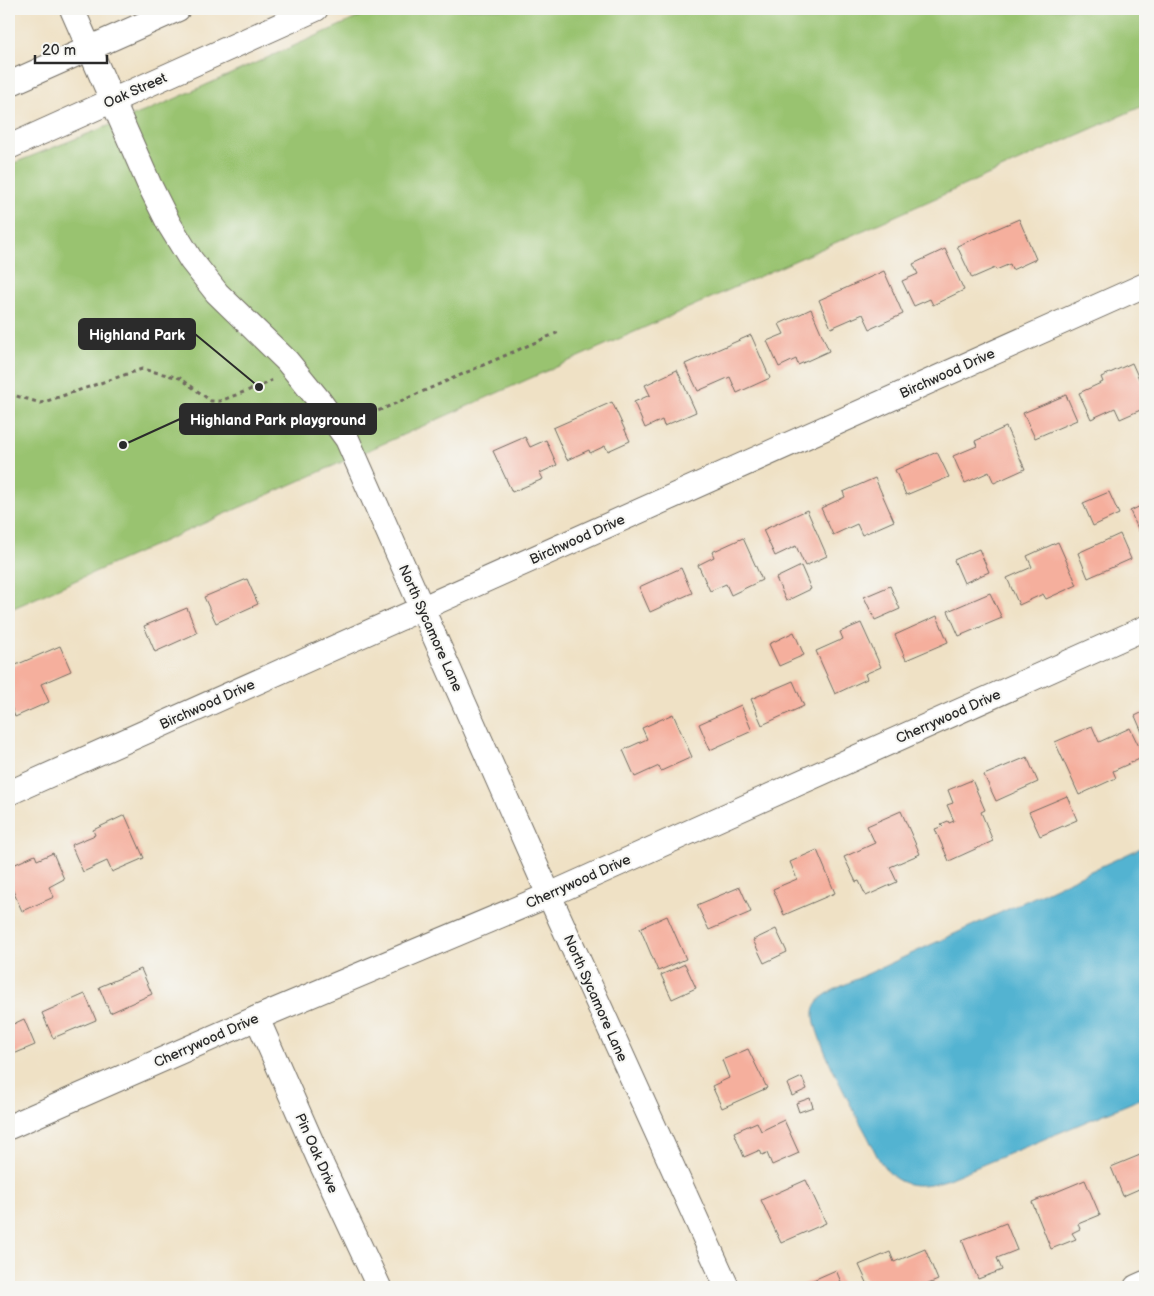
<svg xmlns="http://www.w3.org/2000/svg" width="1154" height="1296" font-family="'Balsamiq Sans',sans-serif">
	<rect width="100%" height="100%" fill="#f6f6f2"/>
	<filter id="ink" filterUnits="userSpaceOnUse"><feTurbulence type="fractalNoise" baseFrequency=".02" numOctaves="2"/><feDisplacementMap in="SourceGraphic" scale="10" xChannelSelector="R" yChannelSelector="G"/><feConvolveMatrix kernelMatrix="1 2 1 2 8 2 1 2 1" color-interpolation-filters="sRGB"/></filter>
	<filter id="wash" filterUnits="userSpaceOnUse"><feTurbulence type="fractalNoise" baseFrequency=".0096" numOctaves="4" result="noise"/><feDisplacementMap in="SourceGraphic" scale="20" xChannelSelector="R" yChannelSelector="G"/><feGaussianBlur stdDeviation="1.12" result="paint"/><feColorMatrix in="noise" values="0 0 0 0 0 0 0 0 0 0 0 0 0 0 0 0 0 1.4 0 .05"/><feComposite in="paint" operator="in"/></filter>
	<g filter="url(#wash)">
		<rect width="100%" height="100%" fill="#efe1c5"/>
		<path fill="#99c370" stroke="#62774e" d="M377,9H1145V105L9,610V165L161,105Z"/>
		<path fill="#52b3d1" stroke="#3e6f7e" d="M1145,846V1097L946,1180C930,1185 911,1189 895,1178C890,1174 883,1166 880,1161C875,1153 872,1145 868,1137C856,1115 811,1034 814,1012C816,995 837,989 850,982Z"/>
		<g id="blocks">
			<g fill="#f5af9d">
				<path d="M1019,219L1036,259L1012,270L1010,264L996,270L995,268L972,278L957,246Z"/>
				<path d="M945,249L964,290L933,305L930,299L914,306L902,281L918,274L913,264Z"/>
				<path d="M884,271L903,314L870,329L863,314L831,328L819,300Z"/>
				<path d="M811,309L829,351L798,365L796,359L779,367L767,341L784,334L779,324Z"/>
				<path d="M751,335L770,378L737,393L730,377L698,391L685,364Z"/>
				<path d="M1132,363L1145,392V408L1120,419L1115,408L1091,419L1079,393L1103,382L1101,377Z"/>
				<path d="M677,370L696,412L664,426L662,420L645,428L634,402L650,395L645,385Z"/>
				<path d="M1066,395L1077,420L1035,438L1023,413Z"/>
				<path d="M612,402L630,441L608,451L605,446L590,453L589,450L567,460L553,428Z"/>
				<path d="M1006,427L1025,469L994,483L989,472L965,483L953,456L977,446L975,441Z"/>
				<path d="M525,437L530,447L546,440L557,465L540,473L543,479L512,492L493,451Z"/>
				<path d="M937,452L949,477L906,495L895,470Z"/>
				<path d="M875,478L894,521L862,535L857,524L833,535L821,508L845,497L843,492Z"/>
				<path d="M1109,492L1119,514L1093,526L1083,503Z"/>
				<path d="M1145,504V544L1130,511Z"/>
				<path d="M807,510L827,556L805,566L796,546L775,556L763,530Z"/>
				<path d="M1120,534L1131,559L1088,578L1078,553Z"/>
				<path d="M743,538L762,580L731,595L726,584L710,591L698,565L714,557L712,552Z"/>
				<path d="M1058,542L1077,585L1046,599L1043,594L1019,605L1007,578L1032,567L1027,556Z"/>
				<path d="M979,549L989,572L964,583L954,560Z"/>
				<path d="M801,566L811,589L786,601L776,578Z"/>
				<path d="M681,568L692,593L650,612L639,587Z"/>
				<path d="M247,579L258,604L216,623L204,597Z"/>
				<path d="M890,586L900,609L875,620L864,597Z"/>
				<path d="M990,593L1002,618L959,636L948,611Z"/>
				<path d="M187,608L197,633L155,652L144,626Z"/>
				<path d="M937,616L948,642L906,660L895,635Z"/>
				<path d="M861,623L881,667L865,674L867,679L835,694L816,651L843,639L840,632Z"/>
				<path d="M794,632L804,655L779,666L769,644Z"/>
				<path d="M60,646L71,671L41,684L49,702L15,717L9,701V668Z"/>
				<path d="M793,681L804,706L762,725L751,699Z"/>
				<path d="M741,705L752,731L710,750L699,724Z"/>
				<path d="M1145,711V739L1135,716Z"/>
				<path d="M673,714L692,757L661,771L659,766L635,777L623,750L647,739L642,728Z"/>
				<path d="M1092,726L1099,742L1130,728L1144,757L1113,771L1116,778L1079,795L1055,742Z"/>
				<path d="M1027,757L1038,782L996,801L984,775Z"/>
				<path d="M972,780L985,810L981,812L993,841L949,861L935,829L943,826L941,824L948,821L949,823L954,821L947,805L953,803L948,790Z"/>
				<path d="M1067,796L1077,820L1040,836L1029,812Z"/>
				<path d="M901,811L920,854L890,867L897,882L866,896L859,881L856,882L844,857L875,843L867,826Z"/>
				<path d="M125,815L144,858L112,872L107,861L83,872L71,845L95,835L93,830Z"/>
				<path d="M817,850L835,893L784,915L773,889L797,879L790,862Z"/>
				<path d="M53,853L64,879L49,887L54,897L22,911L9,882V867L35,855L37,860Z"/>
				<path d="M740,887L751,912L709,930L697,905Z"/>
				<path d="M667,916L686,959L658,971L640,928Z"/>
				<path d="M776,929L787,952L764,963L753,940Z"/>
				<path d="M685,964L696,988L672,999L661,975Z"/>
				<path d="M141,969L152,994L110,1013L99,987Z"/>
				<path d="M85,994L96,1020L53,1038L42,1013Z"/>
				<path d="M24,1019L35,1045L9,1056V1026Z"/>
				<path d="M748,1049L767,1088L722,1108L712,1086L729,1078L722,1060Z"/>
				<path d="M802,1077L807,1089L792,1096L787,1084Z"/>
				<path d="M810,1098L813,1107L799,1112L796,1103Z"/>
				<path d="M784,1120L799,1153L772,1165L767,1153L762,1155L760,1150L744,1157L734,1132L757,1122L761,1131Z"/>
				<path d="M1145,1153V1189L1140,1191L1139,1189L1123,1196L1111,1167Z"/>
				<path d="M806,1180L826,1223L781,1243L761,1200Z"/>
				<path d="M1085,1180L1100,1215L1078,1224L1080,1229L1072,1233L1076,1239L1051,1249L1032,1202Z"/>
				<path d="M1006,1223L1017,1250L997,1258L1002,1270L978,1279L962,1240Z"/>
				<path d="M925,1249L938,1280L921,1287H869L859,1265L890,1252L894,1262Z"/>
				<path d="M836,1270L843,1287H803L802,1285Z"/>
			</g>
		</g>
	</g>
	<g filter="url(#ink)">
		<use href="#blocks" fill-opacity="0" stroke="#706b61" stroke-width="1"/>
		<g fill="none" stroke-linecap="round" stroke-linejoin="round">
			<defs>
				<g id="minor">
					<path d="M72,9L149,184L169,224L191,260L217,293L287,361L318,399L347,439L549,895L727,1287"/>
					<path d="M9,84L178,9"/>
					<path d="M9,147L316,9"/>
					<path d="M9,793L1145,285"/>
					<path d="M257,1018L319,1159L379,1287"/>
					<path d="M9,1127L257,1018L549,895L1145,628"/>
					<path d="M1136,1287L1145,1283"/>
				</g>
			</defs>
			<use href="#minor" stroke="#706b61" stroke-width="26"/>
			<g stroke="#706b61" stroke-width="3" stroke-dasharray="4 4" stroke-linecap="butt">
				<path d="M9,394L41,403L142,369L180,378L211,401H220L265,384L272,380"/>
				<path d="M371,414L559,332"/>
			</g>
			<use href="#minor" stroke="#fff" stroke-width="24"/>
		</g>
	</g>
	<g text-anchor="middle" stroke-width="4" stroke-linejoin="round" paint-order="stroke">
		<g font-size="14" fill="#2b2b2b" stroke="#f6f6f2">
			<text transform="translate(135 90) rotate(-24)" y="5">Oak Street</text>
			<text transform="translate(947 373) rotate(-24)" y="5">Birchwood Drive</text>
			<text transform="translate(577 539) rotate(-24)" y="5">Birchwood Drive</text>
			<text transform="translate(431 628) rotate(66)" y="5">North Sycamore Lane</text>
			<text transform="translate(207 704) rotate(-24)" y="5">Birchwood Drive</text>
			<text transform="translate(948 716) rotate(-24)" y="5">Cherrywood Drive</text>
			<text transform="translate(578 881) rotate(-24)" y="5">Cherrywood Drive</text>
			<text transform="translate(596 998) rotate(66)" y="5">North Sycamore Lane</text>
			<text transform="translate(206 1040) rotate(-24)" y="5">Cherrywood Drive</text>
			<text transform="translate(317 1153) rotate(66)" y="5">Pin Oak Drive</text>
		</g>
	</g>
	<path fill="none" stroke="#2b2b2b" stroke-width="2" d="M259 387L195 334M123 445L180 419"/>
	<g fill="#2b2b2b" stroke="#f6f6f2" stroke-width="2">
		<circle cx="259" cy="387" r="5"/>
		<circle cx="123" cy="445" r="5"/>
	</g>
	<g fill="#2b2b2b" stroke="#2b2b2b" stroke-width="2">
		<rect x="79" y="319" width="116" height="30" rx="5"/>
		<rect x="180" y="404" width="196" height="30" rx="5"/>
	</g>
	<g font-size="15" text-anchor="middle" font-weight="bold" fill="#fff">
		<text x="137" y="340">Highland Park</text>
		<text x="278" y="425">Highland Park playground</text>
	</g>
	<rect width="1154" height="1296" fill="none" stroke="#f6f6f2" stroke-width="30"/>
	<path d="M35 55v8h72v-8" fill="none" stroke="#2b2b2b" stroke-width="2.5"/>
	<text x="42" y="55" font-size="15" fill="#2b2b2b" stroke="#f6f6f2" stroke-width="4" paint-order="stroke">20 m</text>
</svg>
